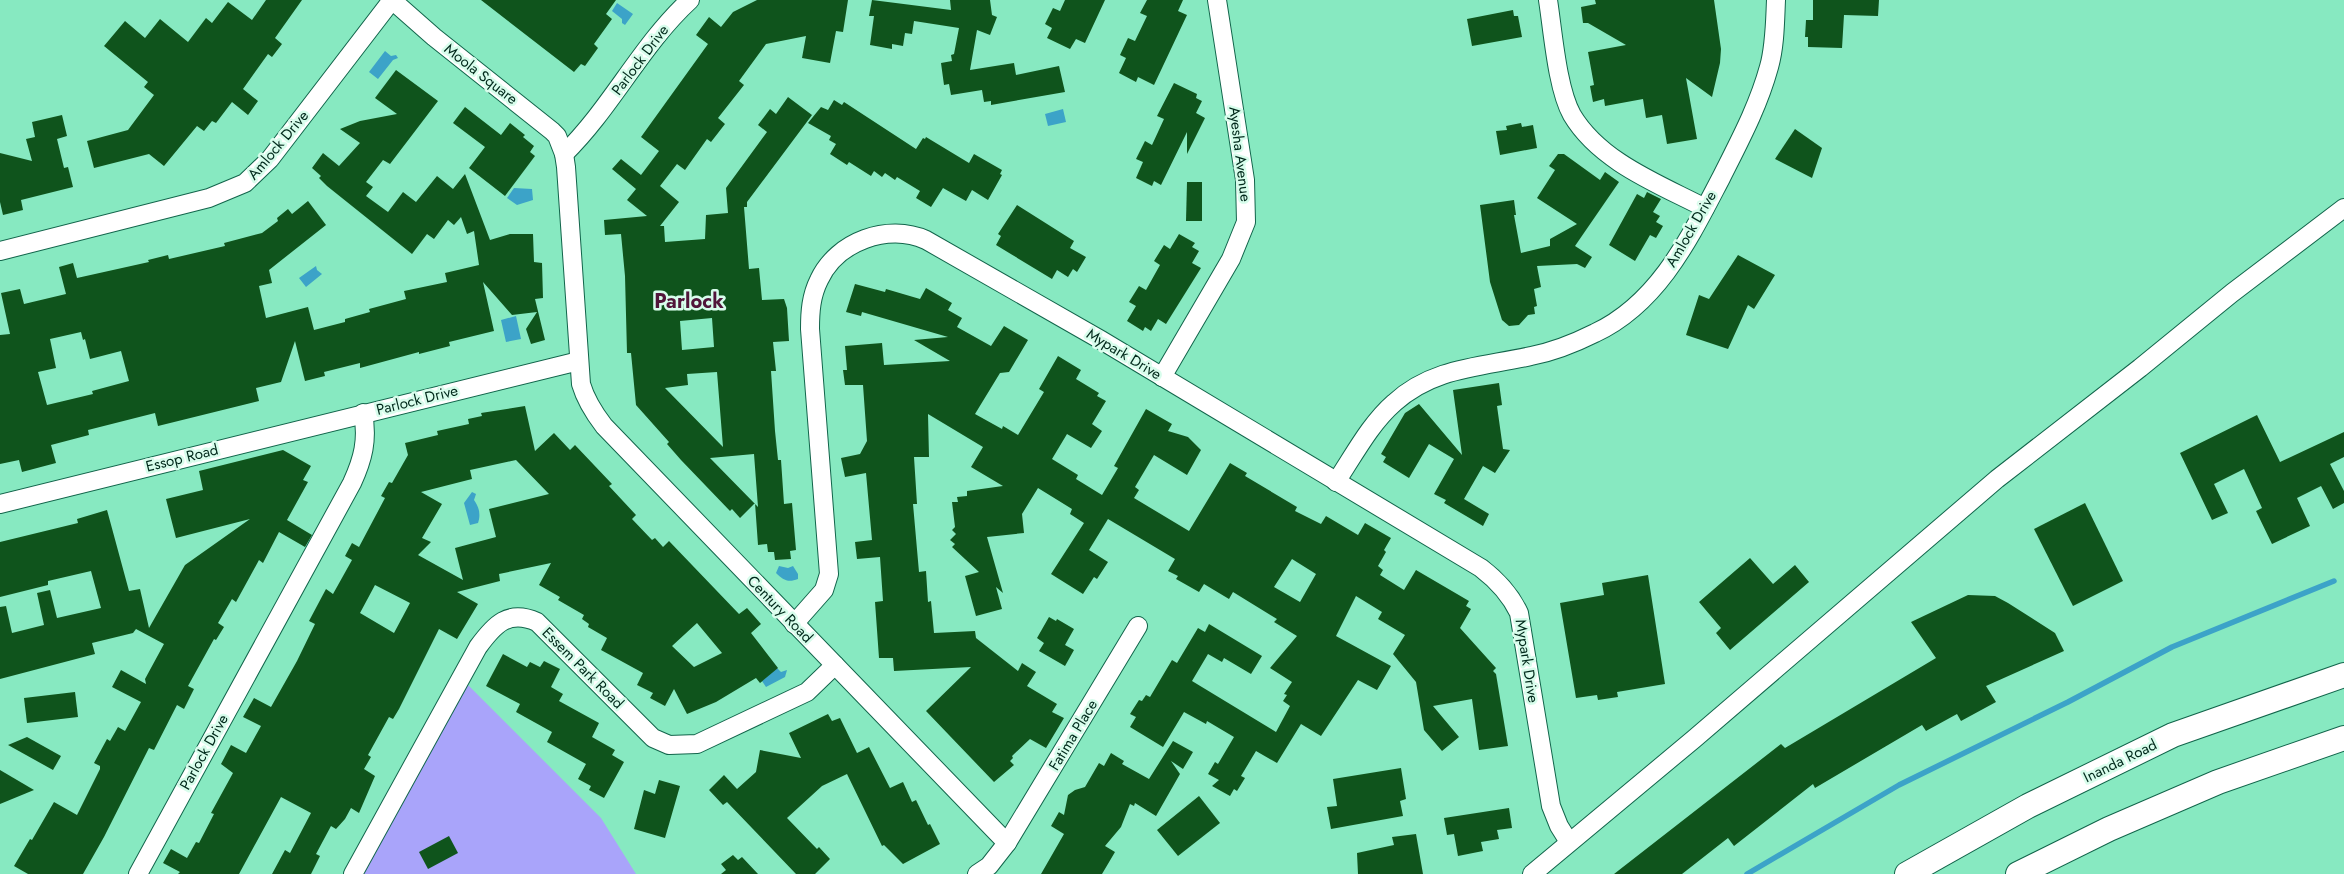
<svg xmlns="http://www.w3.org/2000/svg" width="2344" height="874" font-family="Jost,sans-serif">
	<rect width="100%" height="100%" fill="#87e9c1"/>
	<path fill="#a9a4fa" d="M463,680L601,818L636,874H357Z"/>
	<g fill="#3ca3c8">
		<path d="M617,3L633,14L625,25L622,23V19L612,11Z"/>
		<path d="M385,51L391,56L396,55L398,58L393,60L378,79L369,72Z"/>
		<path d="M1063,109L1066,122L1048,126L1045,114Z"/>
		<path d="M514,188L532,189L533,200L517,205L507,198Z"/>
		<path d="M316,266L317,270L322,274L306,287L299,278Z"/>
		<path d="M516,316L521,339L506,342L501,320Z"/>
		<path d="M472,492L476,494L474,500C479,507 481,514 478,523L470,525L464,503Z"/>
		<path d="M779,566L788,568L793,566L798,574V579C788,583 783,580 776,573Z"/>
		<path d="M777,668L781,672L787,670L785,677L766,687L762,681Z"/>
	</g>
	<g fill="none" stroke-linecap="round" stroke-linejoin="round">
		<path stroke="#3ca3c8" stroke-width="5.5" d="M1747,874L1899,785L2068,702L2172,647L2334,581"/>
	</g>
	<g fill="#0f541c" fill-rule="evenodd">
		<path d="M266,0H302L275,38L282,44L272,57L268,54L243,89L258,101L248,115L232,102L216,123L212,121L204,131L197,126L164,166L149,154L94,168L87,141L128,130L154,95L144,87L148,82L104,46L125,21L145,38L160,19L188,42L206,18L212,23L228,2L252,20Z"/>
		<path d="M481,0H616L606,14L612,19L594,44L598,48L585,66L581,64L574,72Z"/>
		<path d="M757,0H848L843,32L836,31L830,63L802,58L806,36L766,44L739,81L744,85L718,118L725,124L711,142L707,139L685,170L677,164L660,186L679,202L660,226H664L665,242L705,239L706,215L728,213L726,188L767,132L758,125L770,109L776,114L788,97L812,115L747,202V207H744L749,269L759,268L762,300L784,299L787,308L789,341L773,342L776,371H771L775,431L778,460H781L784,504L792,503L796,550L790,551L791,559L775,560L774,552H768L767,544L758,545L755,503L740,518L732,509L730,511L681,460L667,444L669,442L636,405L631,353H627L625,276L621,234L605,235L604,220L647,216L627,200L636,189L612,169L621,159L641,175L659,151L641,137L708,44L696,35L709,17L721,27L733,12ZM712,318L714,347L682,350L680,321ZM717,372L723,447L665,388L688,385L687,374ZM754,454L758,507L710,458Z"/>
		<path d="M872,0L951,10L950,0H990L992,15L997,17L990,35L977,30L970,70L1014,63L1016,75L1059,66L1065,92L991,105V101L984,102L982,90L951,95L949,84L944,85L941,63L952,61L951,55L954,54L959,28L914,21L912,34L905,33L903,46L892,44V49L870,45L874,16H869Z"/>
		<path d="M1065,0H1105L1085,43L1076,39L1070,49L1047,38L1052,28L1045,24L1053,8L1060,11Z"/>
		<path d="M1147,0H1183L1178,11L1187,15L1154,85L1138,77L1136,82L1119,73L1126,58L1120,55L1128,38L1135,41L1147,16L1140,13Z"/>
		<path d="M1595,0H1714L1721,49L1720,63L1712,97L1686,78L1697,139L1667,144L1662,115L1646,118L1643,99L1605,106L1604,99L1593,102L1590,86L1594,85L1588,52L1626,45L1588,23H1583L1581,7L1596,4Z"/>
		<path d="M1813,0H1879L1878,16L1844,15L1842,48L1808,47V37H1805L1806,20H1813Z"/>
		<path d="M1513,10L1514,16H1518L1522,37L1472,46L1467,19Z"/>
		<path d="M396,70L438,101L390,164L383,160L366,182L373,187L366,196L388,212L403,192L416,202L437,176L453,189L465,174L490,240L510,234H533L534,262L542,263L543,298L535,299L545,340L531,344L526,329L537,312L512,315L483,282L494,331L449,342L450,346L419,354V352L360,368V363L324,372L325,376L305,381L295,341L281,382L256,388L259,401L158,426L155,413L88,430L89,435L51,445L56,463L22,472L19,460L0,464V335L10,334L1,293L20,289L24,304L66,294L59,267L73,263L77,278L149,262L148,260L168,255L169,259L225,246L224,243L262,233L278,221L277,218L288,209L292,214L308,201L326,225L269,270L272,283L259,286L266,318L308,307L314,330L345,322V319L370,312L369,309L406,299L404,291L447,282L445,273L479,265L474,231L467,234L461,217L454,225L448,220L434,239L427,234L412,254L327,186L319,178L321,176L312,168L323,153L339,166L360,143L340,129L360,121L397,114L375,98ZM81,332L83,340L85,339L90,359L121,351L129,381L92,391L93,394L47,405L38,372L56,368L50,339Z"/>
		<path d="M1174,83L1197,94L1196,98L1202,101L1196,113L1205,118L1187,154V132L1161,185L1154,181L1152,186L1136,178L1143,162L1136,159L1145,141L1152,145L1164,119L1157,116Z"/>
		<path d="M834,100L842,105L844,102L916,149L923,138L925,139L926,137L969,163L974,154L1002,170L1000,174L1002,175L988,200L972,190L966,201L943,188L931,207L916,198L920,191L897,177L895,180L885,173L882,177L874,171L871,176L849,162L847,165L830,154L836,144L829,140L831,136L808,123L821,107L828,110Z"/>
		<path d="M465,107L501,135L510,123L525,135L523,137L534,146L530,152L535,156L505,196L469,168L485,147L453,123Z"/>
		<path d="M62,115L67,136L57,139L64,168L68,167L73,187L21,200L23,210L3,215L0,202V153L32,161L26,139L35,137L32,122Z"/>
		<path d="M1521,123L1522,127L1533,125L1537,148L1500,155L1496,131L1507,130L1506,126Z"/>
		<path d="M1795,129L1822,148L1812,178L1775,159Z"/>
		<path d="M1558,154H1564L1600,180L1605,172L1619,182L1575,246L1592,257L1585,268L1577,264L1537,266L1541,287L1534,289L1537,306L1534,307L1535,314L1528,315L1519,325L1509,326L1502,320L1490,282L1480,205L1514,200L1516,215H1514L1521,253L1550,246V239L1577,224L1537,198L1555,170L1549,166Z"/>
		<path d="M1187,182H1202V221H1186Z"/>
		<path d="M1647,192L1661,199L1653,212L1660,216L1656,222L1663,226L1656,238L1650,235L1635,261L1609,245L1637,194L1644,198Z"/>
		<path d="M1017,205L1074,241L1070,248L1086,257L1077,272L1073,269L1068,277L1057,270L1052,279L996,245L1001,236L998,234Z"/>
		<path d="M1179,234L1195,243L1192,247L1199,251L1192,263L1201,268L1166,324L1158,319L1151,331L1145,327L1143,331L1127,321L1136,306L1129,302L1139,286L1146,290L1160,265L1154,261L1164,245L1170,249Z"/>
		<path d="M1738,255L1775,275L1754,309L1748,305L1728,349L1686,335L1699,295L1709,299Z"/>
		<path d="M855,284L885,292L886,289L920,299L926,288L952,303L948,310L962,318L957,327L991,346L1004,326L1028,340L1009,372L1000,373L975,414L1002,429L1003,426L1018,435L1044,392L1039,389L1058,356L1081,370L1076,379L1099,393L1097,396L1106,401L1092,424L1102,431L1091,448L1067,434L1052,459L1078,475L1076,479L1102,495L1118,468L1114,466L1146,409L1172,424L1168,431L1188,437L1201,450L1187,475L1154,455L1135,487L1139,490L1134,498L1189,531L1230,463L1247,473L1245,476L1297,507L1295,511L1321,524L1326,516L1358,535L1365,523L1391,538L1384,550L1386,552L1378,566L1383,570L1380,575L1404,590L1416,570L1469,601L1466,606L1471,609L1460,628L1496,668L1493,671L1496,674L1508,746L1479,750L1472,699L1433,706L1459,737L1442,751L1424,730L1416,682L1393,654L1405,635L1378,619L1382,612L1356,596L1336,636L1391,666L1377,690L1358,680L1321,736L1301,724L1277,763L1256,751L1241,776L1245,778L1237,791L1234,789L1230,796L1212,786L1219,780L1208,774L1215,762L1218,764L1234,737L1207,721L1206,724L1184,712L1163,747L1130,727L1136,717L1130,714L1139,700L1142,701L1146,695L1150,697L1172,660L1177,663L1198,628L1205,632L1209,624L1262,656L1251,674L1224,658L1222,662L1208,654L1192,681L1276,732L1290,706L1283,701L1287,695L1284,694L1292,682L1270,668L1297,636L1274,622L1277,619L1233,592L1229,599L1204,584L1199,592L1176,579L1178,576L1168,571L1175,559L1108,519L1089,550L1108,562L1097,579L1094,577L1083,594L1051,574L1084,523L1070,514L1072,509L1038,488L1022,514L1024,533L987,537L1003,593L996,587L1002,609L976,616L965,576L979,572L952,547L955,544L950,540L956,534L952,530L955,527L952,502H958L957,497L967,496V491L1003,486L971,467L983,447L928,414L929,457H914L917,504H913L919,572L926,571L928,602L931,601L934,633L975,631L976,638L1018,671L1022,663L1036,672L1027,686L1057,704L1052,712L1064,718L1046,748L1030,739L1012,756L1013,758L1010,761L1014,765L994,782L926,711L971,667L894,671L893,658H879L875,602L883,601L880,557L857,559L855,542L872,540L866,473L845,477L841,458L860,454L867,441L863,385H845L843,370H847L845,346L882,343L884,365L950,361L914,340L948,337L862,312L861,316L846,312ZM1292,559L1316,574L1300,602L1274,587Z"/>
		<path d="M1499,383L1502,405L1497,406L1503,449L1510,450L1495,473L1483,466L1464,499L1489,514L1483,526L1444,503L1446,500L1434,494L1454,459L1429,444L1409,478L1383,462L1386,457L1381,454L1405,413L1419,404L1462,455L1453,390Z"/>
		<path d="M525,406L535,451L554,433L570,450L575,445L612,484L609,486L636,515L632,519L652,540L655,538L663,547L669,541L739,614L747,608L761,624L751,633L778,668L760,683L756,678L716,702L687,714L674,689L665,706L650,698L653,693L637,685L643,673L601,650L607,638L588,627L589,624L582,619L584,615L558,600L560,597L539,585L551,563L499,574L500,581L457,592L478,604L457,639L439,629L399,709L393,719L389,717L368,755L371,757L364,769L375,776L359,813L351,808L345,819L336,829L331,826L316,854L320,856L311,874H272L285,850L290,853L311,813L281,797L239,874H178L180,872L163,863L171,849L187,858L196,842L199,843L214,814L211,813L233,773L221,764L231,745L246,753L261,726L243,717L254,698L271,707L297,661L315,624L309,621L326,589L333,594L352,560L345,556L352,543L359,547L385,498L381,496L389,482L392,483L408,455L405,443L438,435L437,431L469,424L468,419L482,416L481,413ZM516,460L549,494L489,509L496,537L455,548L463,580L418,555L431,542L422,538L442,504L421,492L472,479L470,470ZM375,585L410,603L394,633L360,613ZM697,623L722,653L694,667L672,646Z"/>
		<path d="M2257,415L2280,462L2344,432V457L2330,464L2344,491V503L2333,509L2321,486L2297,498L2310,526L2272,544L2256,511L2262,508L2244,469L2214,484L2228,513L2212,520L2180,453Z"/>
		<path d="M283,450L311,466L303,480L308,482L287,520L312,535L305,547L279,532L263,563L259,560L236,602L232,599L218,623L224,627L216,640L214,639L188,686L194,689L184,709L177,705L154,750L149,748L104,837L83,874H28L14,866L30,839L32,840L54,802L77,815L100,769V766L94,763L107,739L110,741L118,727L125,731L141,702L112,687L121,670L146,684L145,679L164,644L136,629L133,633L92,643L95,654L0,679V607L6,606L12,633L44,625L37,593L50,590L57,618L101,608L91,571L48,581V585L0,597V542L78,523L77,519L107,510L129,591L140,589L149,628L185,565L250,519L176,538L166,499L203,490L199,471Z"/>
		<path d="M2085,503L2123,581L2073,606L2034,529Z"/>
		<path d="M1750,558L1773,584L1795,565L1809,582L1730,650L1716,633L1721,628L1699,602Z"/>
		<path d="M1648,575L1665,684L1617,692L1618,697L1598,700L1597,695L1576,698L1560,603L1604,595L1602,583Z"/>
		<path d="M1968,595L1995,596L2008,603L2055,633L2064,651L1986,686L1996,702L1961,721L1957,714L1926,731L1922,725L1815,788L1813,784L1734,846L1728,838L1682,874H1614L1781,744L1785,748L1936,658L1911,622Z"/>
		<path d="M1049,617L1056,621L1057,619L1074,629L1065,645L1074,650L1065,666L1039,651L1044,643L1037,638Z"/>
		<path d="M503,654L527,667L530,662L540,667L544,661L560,669L551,687L563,694L559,701L599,723L592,737L615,750L612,755L624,762L604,798L589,790L591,786L578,779L586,764L547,742L552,732L516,712L520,704L486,686Z"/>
		<path d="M75,692L78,717L27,723L24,698Z"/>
		<path d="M828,714L832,721L840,718L857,753L869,747L890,788L903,782L912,802L916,800L928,825L930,824L940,844L903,864L884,845L882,846L847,774L822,786L787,818L817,849L819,847L830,859L815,874H796L727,802L723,805L709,790L724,775L737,789L756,772L760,750L801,758L789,733Z"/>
		<path d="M27,737L61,756L53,770L8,745Z"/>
		<path d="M1173,741L1193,752L1183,769L1171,761L1180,774L1156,816L1135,803L1134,806L1130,804L1121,827L1105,846L1115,852L1102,874H1041L1064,834L1051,826L1059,812L1064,815L1068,795L1075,790L1085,787L1099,763L1104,766L1111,753L1124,761L1122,764L1149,779Z"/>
		<path d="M1401,768L1406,799L1400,801L1403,816L1331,829L1327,807L1337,806L1333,779Z"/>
		<path d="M0,770L34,790L0,804Z"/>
		<path d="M659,780L680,786L665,838L634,829L644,790L655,794Z"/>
		<path d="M1199,796L1220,823L1178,856L1157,830Z"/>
		<path d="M1509,808L1512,828L1497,830L1499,839L1481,842L1483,851L1458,856L1454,834L1447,835L1444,818Z"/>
		<path d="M1416,834L1423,874H1358L1357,853L1394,845L1392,837Z"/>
		<path d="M449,836L458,853L428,869L419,852Z"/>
		<path d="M733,855L738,860L742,857L758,874H721L726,870L721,864Z"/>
	</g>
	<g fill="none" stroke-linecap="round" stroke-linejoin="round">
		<defs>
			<g id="minor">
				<path d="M392,0L434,37L552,131L557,136L564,154L566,167L581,384C586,401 594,413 604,426L1007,843"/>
				<path d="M1548,0C1553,32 1557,88 1572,115C1600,162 1659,184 1705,208"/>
				<path d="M564,154C612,107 641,45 690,0"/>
				<path d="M0,251L209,198L245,183L270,159L392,0"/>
				<path d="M1162,377L1231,259L1246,222L1245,180L1217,0"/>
				<path d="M1336,482C1354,455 1370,424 1394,403C1433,367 1482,367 1531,356C1552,352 1575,343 1595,333C1659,303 1690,237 1721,178C1739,142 1758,107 1769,67C1775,46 1775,22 1776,0"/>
				<path d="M0,504L579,361"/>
				<path d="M794,624L824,590L829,574L810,329C810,312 811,296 819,280C837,241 888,223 926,240L1101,340L1481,568C1498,581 1510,594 1519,613L1551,806L1559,826L1569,842"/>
				<path d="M138,874L352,483C363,459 368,440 363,413"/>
				<path d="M353,874L478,647C494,625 508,609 537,622L653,738L669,745L697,744L807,692L835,665"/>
				<path d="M977,874L989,866L1007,843L1138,626"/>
				<path d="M1532,874L1694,739L1997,479L2140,368L2232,293L2344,208"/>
			</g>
			<g id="secondary">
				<path d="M1907,874L2028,806L2173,735L2344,675"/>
				<path d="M2018,874L2109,829L2218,782L2344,738"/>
			</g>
		</defs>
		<use href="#minor" stroke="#12654b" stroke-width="20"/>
		<use href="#secondary" stroke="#12654b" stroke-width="26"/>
		<use href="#minor" stroke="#fff" stroke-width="18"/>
		<use href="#secondary" stroke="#fff" stroke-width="24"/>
	</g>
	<g text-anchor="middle" stroke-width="5" stroke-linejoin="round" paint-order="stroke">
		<g font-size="15" fill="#00291b" stroke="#d8fdec">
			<text transform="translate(640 60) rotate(-53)" y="5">Parlock Drive</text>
			<text transform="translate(481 74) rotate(38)" y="5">Moola Square</text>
			<text transform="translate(278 145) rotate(-50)" y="5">Amlock Drive</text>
			<text transform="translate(1240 154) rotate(83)" y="5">Ayesha Avenue</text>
			<text transform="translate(1691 229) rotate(-60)" y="5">Amlock Drive</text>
			<text transform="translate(1124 354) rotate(31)" y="5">Mypark Drive</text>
			<text transform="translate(417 400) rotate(-14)" y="5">Parlock Drive</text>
			<text transform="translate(182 458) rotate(-14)" y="5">Essop Road</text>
			<text transform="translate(780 609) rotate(46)" y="5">Century Road</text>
			<text transform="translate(1527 661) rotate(81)" y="5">Mypark Drive</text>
			<text transform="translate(583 668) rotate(45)" y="5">Essem Park Road</text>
			<text transform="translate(1073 735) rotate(-59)" y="5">Fatima Place</text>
			<text transform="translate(204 752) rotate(-61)" y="5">Parlock Drive</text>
			<text transform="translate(2120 761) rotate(-26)" y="5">Inanda Road</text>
		</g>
		<g font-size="20" font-weight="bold" fill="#51153a" stroke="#d8fdec">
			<text x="689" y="308">Parlock</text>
		</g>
	</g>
</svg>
